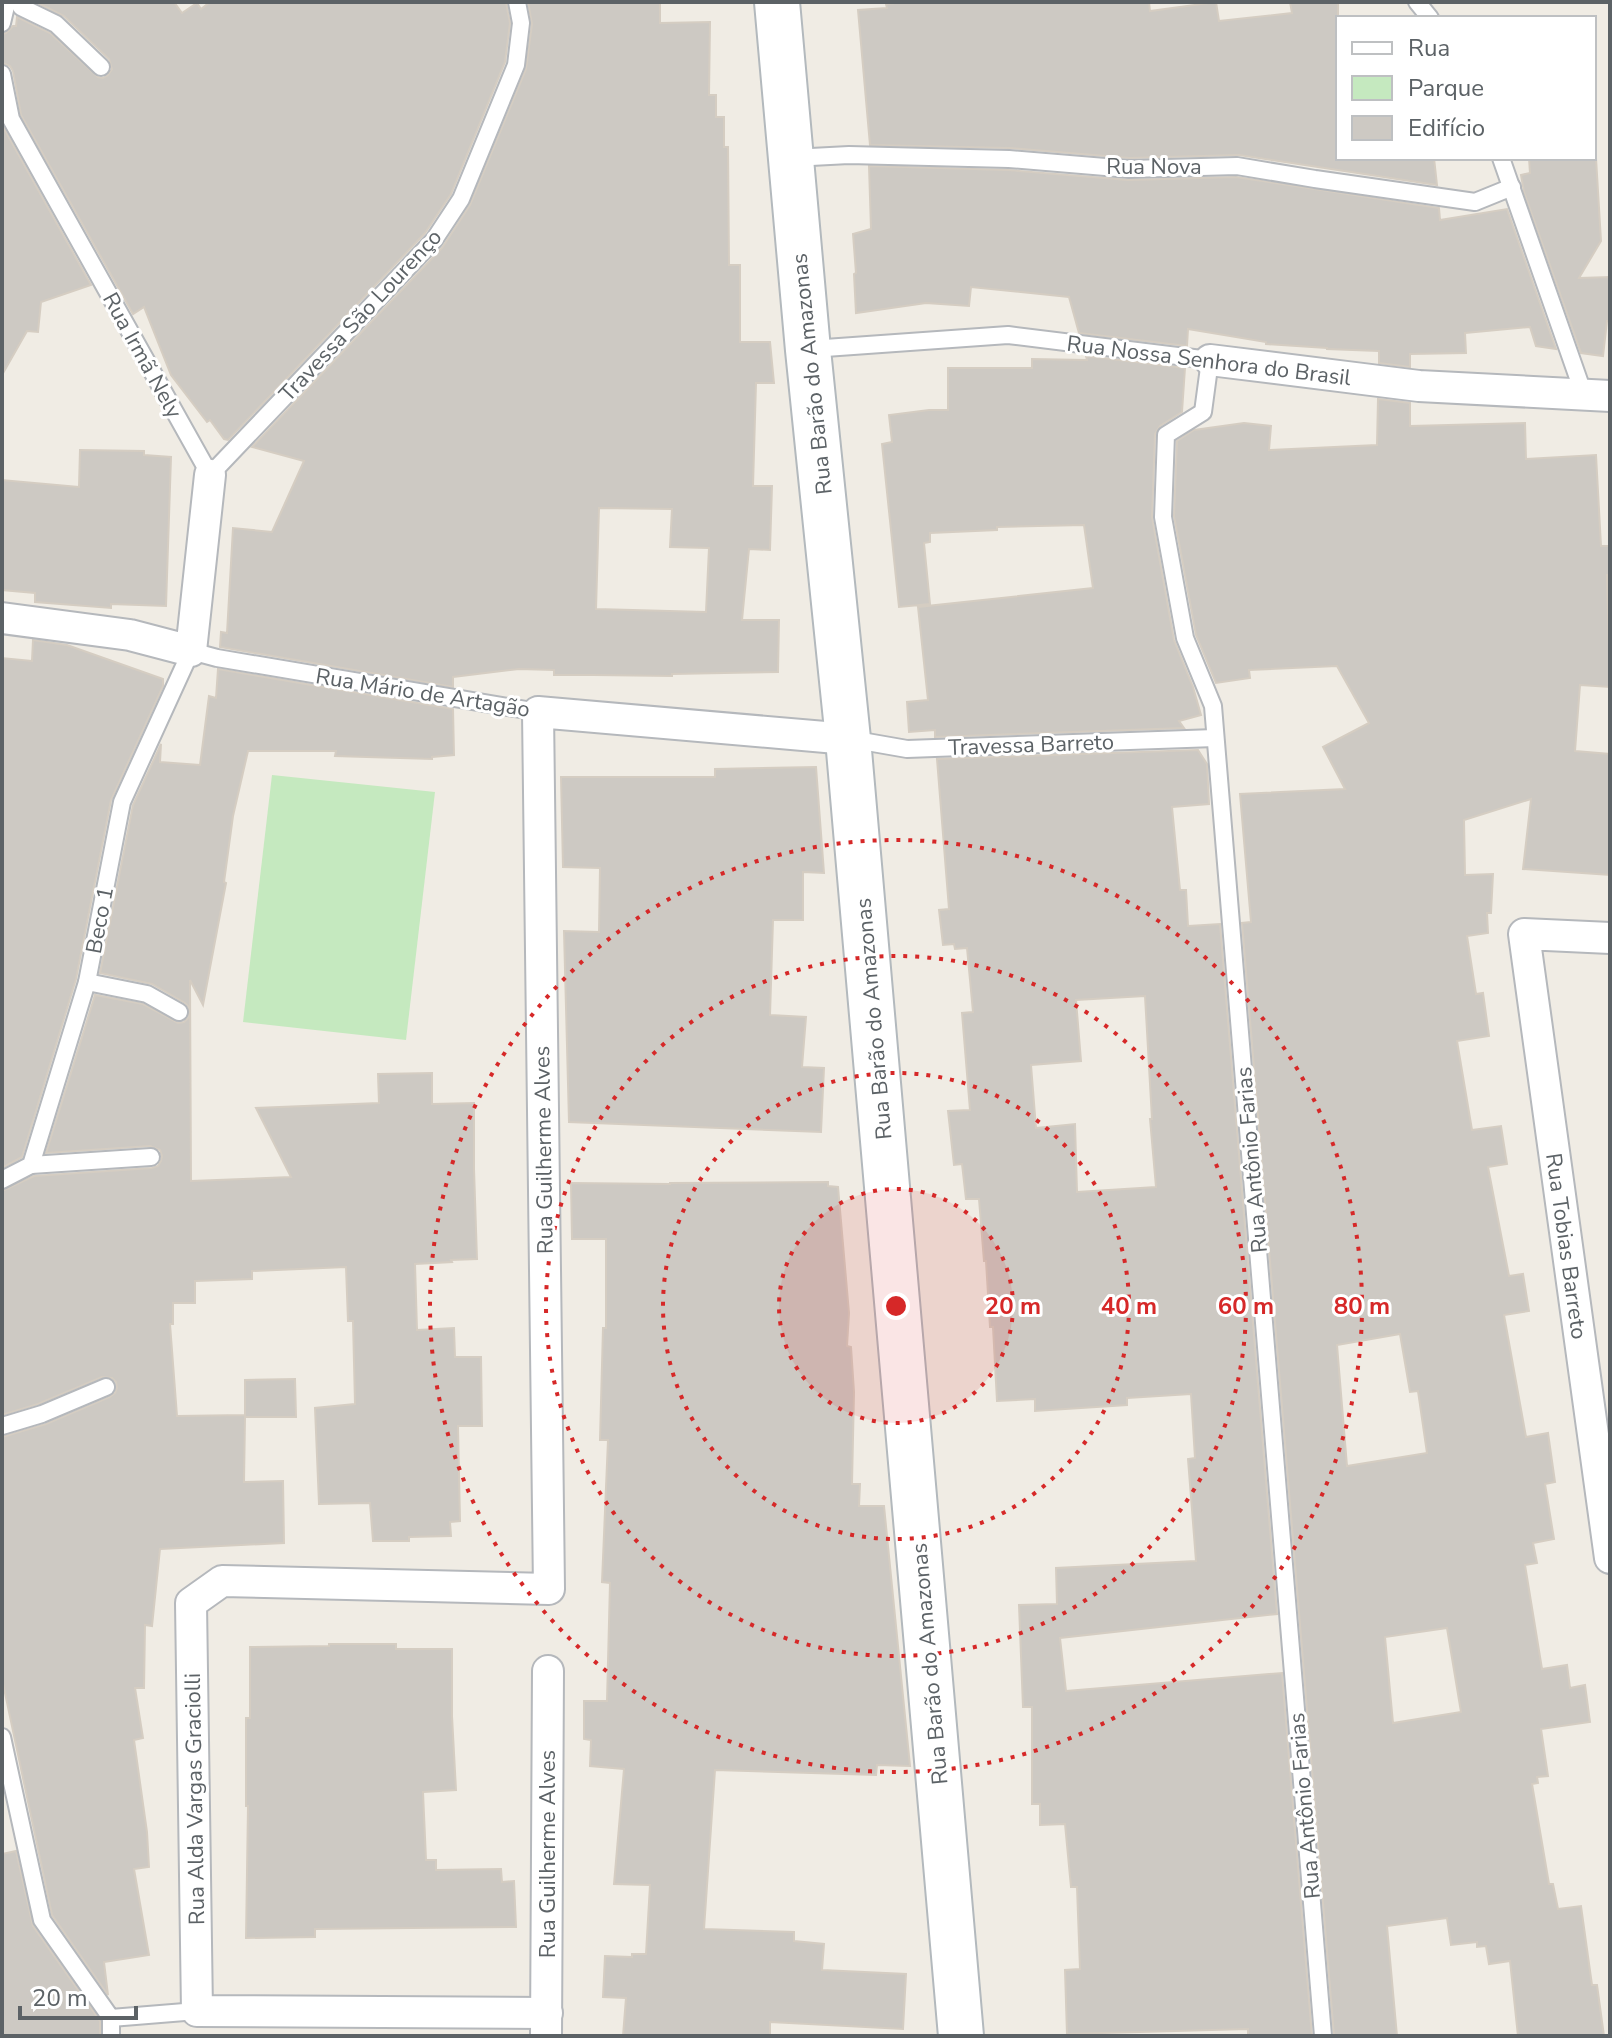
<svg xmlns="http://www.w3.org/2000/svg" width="1612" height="2038" font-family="'Nunito Sans',sans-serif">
	<rect width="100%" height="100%" fill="#f0ece4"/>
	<path fill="#c5e9bf" d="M272,775L435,792L406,1040L243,1022Z"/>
	<g fill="#cdc9c3" stroke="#d5cdc2" stroke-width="2" fill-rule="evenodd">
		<path d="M36,2H174L182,13L197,3L201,9L210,2H506L510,23L505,62L451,194L425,233L228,440L224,439L210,420L207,422L171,375L144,307L133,314L21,115L13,71L10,66L2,63V34L6,33L13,26H16L17,17L50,33L98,77L103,78L108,75L112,69L109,59L64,16Z"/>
		<path d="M528,2H660V23L710,22L709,95H716V117H724V147H728L729,265H740V342H770L774,383H756L753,486H772L770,550L749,549L742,620H779L778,672L672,674V676L593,675H554V670L519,669L453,677V687L220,647L221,632L227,633L233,528L272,532L304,461L252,447L442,248L470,205L526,69L532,24ZM599,508L672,509L670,547L709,548L706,612L596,609Z"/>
		<path d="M905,2H1149L1150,11L1216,2L1219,21L1292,13L1290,2H1338V158H1434L1437,185L1239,155L1129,158L1009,148L870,145L858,10L887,8L886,4Z"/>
		<path d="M2,125L91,285L41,302L38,332L27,331L2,375Z"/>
		<path d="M1529,158H1596L1601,241L1579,278L1610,277V321H1607L1603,356L1581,353L1524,192L1521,175L1530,173Z"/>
		<path d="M869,166L1008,170L1128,180L1236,177L1439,208L1440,220L1507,209L1556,349L1536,346L1530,327L1465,333L1466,353L1410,354V367L1379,363V351L1327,349V348L1266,344V342L1188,329L1187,346L1079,333L1069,297L971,287L969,306L926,303L856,313L854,274L856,273L853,234L871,229Z"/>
		<path d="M1086,356L1185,368L1182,412L1160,426L1155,434L1152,517L1174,640L1193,687L1201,715L1179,721L1184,728L935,737V730L909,732L907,702L928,700L918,607L1093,588L1084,525L997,527V530L930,533V542L924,543L930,604L899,607L882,444L892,442L889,415L929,410H948V368H1032V359L1087,360Z"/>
		<path d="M1378,399L1410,403V426L1525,423L1526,459L1596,455L1601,546H1610V575H1607L1610,687L1580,685L1575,751L1610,754V875L1523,869L1531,799L1464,820L1465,875L1493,874L1491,913H1487L1488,933L1467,936L1476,994L1483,993L1489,1036L1457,1041L1472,1130L1501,1126L1507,1164L1488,1167L1509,1276L1523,1274L1529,1311L1504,1315L1526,1437L1548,1433L1555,1482L1545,1484L1554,1539L1533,1543L1537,1563L1525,1565L1542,1669L1567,1665L1570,1688L1585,1685L1590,1722L1541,1729L1548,1776L1537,1777L1538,1783L1532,1784L1549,1884H1553L1558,1909L1581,1906L1592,1985H1597L1604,2036H1518L1510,1961L1489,1964L1486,1946L1477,1947V1942L1451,1945L1447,1918L1387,1926L1397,2036H1334L1242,923L1251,922L1240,794L1345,789L1323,747L1369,723L1337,666L1249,670L1250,678L1216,683L1196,635L1174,516L1177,441L1194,430L1244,423L1271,426L1269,450L1377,445ZM1400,1334L1410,1392L1418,1391L1427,1453L1347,1466L1337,1345ZM1447,1628L1461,1712L1393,1723L1385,1637Z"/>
		<path d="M80,450L144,451V455L171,457L166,606L111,604V608L35,602V593L2,590V480L79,487Z"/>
		<path d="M33,640L67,645L163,679V686L111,800L76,979L22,1157L2,1168V658L32,661Z"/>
		<path d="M218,669L453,709L454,755L432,757V759L335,756L336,751H248L233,816L224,882L226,883L203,1005L190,980L191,1181L291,1177L256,1108L379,1103L378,1074L432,1073V1104L474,1103V1169L477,1259L451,1260L452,1262L415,1264L417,1330L454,1328L455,1357H481L482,1426H458L460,1521L450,1522L451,1536L409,1537V1541H373L370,1503L319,1504L315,1408L355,1404L353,1321H348L346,1267L252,1271V1279L195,1281V1303H173V1324H170L177,1416L245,1415V1380L295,1379L296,1417H245L244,1482L283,1481L284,1543L160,1549L152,1626L145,1625L144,1688H135L143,1738L134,1740L147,1832L149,1867L134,1869L149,1955L104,1962L108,1995L52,1915L2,1679V1437L46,1424L110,1397L115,1393L117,1388L116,1382L112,1378L102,1377L38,1404L2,1415V1191L34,1176L152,1168L158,1166L161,1161L162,1156L160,1150L150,1146L46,1153L95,995L143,1004L178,1023L184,1022L189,1017V1007L185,1003L152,984L100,973L133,805L161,744L160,762L200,765L209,696L216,698Z"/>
		<path d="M1198,750L1207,764L1209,804L1172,807L1180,890H1186L1188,926L1220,924L1277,1614L1060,1638L1066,1691L1282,1673L1312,2036H1248V2029L1067,2034L1065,1970L1080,1969L1077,1887H1071L1065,1824L1040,1825V1804H1032V1707H1023L1019,1605L1057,1604L1056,1568L1196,1561L1188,1459L1195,1458L1191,1394L1127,1398V1405L1035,1411V1399L997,1401L993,1327H990L986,1261H984L979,1199H966L962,1164L954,1165L948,1111L970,1110L962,1013L973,1012L967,948L955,949L954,944L943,945L939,910L949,909L937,759ZM1145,996L1152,1119H1150L1156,1187L1077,1192L1075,1124L1036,1128L1031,1065L1081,1061L1076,1000Z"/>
		<path d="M816,767L824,873L803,872V920H773L770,1015L806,1017L802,1067L824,1068L821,1132L569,1122L564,931L599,932L600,868L563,867L561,777H715V769Z"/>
		<path d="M828,1182V1186L838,1187L849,1313L847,1346L851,1347L854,1392L852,1484H860L859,1506H884L910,1766L877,1765L876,1775L715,1770L704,1929L794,1932V1941L824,1944L822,1970L906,1974L903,2029L770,2022V2036H623L626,1998L603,1997L605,1956L632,1957V1954H646L650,1885L614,1884L624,1769L590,1766L591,1740L584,1739V1701H607L610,1583L602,1582L608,1440H600L603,1328H606V1239H572L571,1183L670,1184V1183Z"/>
		<path d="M329,1644H396V1649H452V1716L456,1790L423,1792L426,1860H436V1870L501,1869L502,1882L514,1881L516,1927L315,1929V1937L246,1938L248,1806H246V1718H250V1647L329,1646Z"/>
		<path d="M16,1851L33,1926L100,2021V2036H2V1854Z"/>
	</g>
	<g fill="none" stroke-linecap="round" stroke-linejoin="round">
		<defs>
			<g id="lane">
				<path d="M18,2L21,7L56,24L101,67"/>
				<path d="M1417,2L1430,18"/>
				<path d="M2,23L7,2"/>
				<path d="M2,74L11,119L210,475L434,240L461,199L516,65L521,23L517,2"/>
				<path d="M792,158L849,155L1009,159L1129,169L1237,166L1315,179L1475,202L1512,187"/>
				<path d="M1501,158L1584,395"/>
				<path d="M811,349L1008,335L1210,360L1203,412L1166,435L1163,517L1185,638L1213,706L1323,2036"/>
				<path d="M850,739L907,749L1215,738"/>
				<path d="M87,982L147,994L179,1012"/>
				<path d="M31,1165L151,1157"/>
				<path d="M2,1180L31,1165L87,982L122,802L191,651L217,658L538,712"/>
				<path d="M2,1426L42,1414L106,1387"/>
				<path d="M2,1737L42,1920L111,2018L197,2011"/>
				<path d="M111,2018V2036"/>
			</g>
			<g id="street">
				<path d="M1210,360L1419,386L1610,396"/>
				<path d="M2,618L130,635L191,651L210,475"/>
				<path d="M1610,938L1524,934L1610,1558"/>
				<path d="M547,2013L197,2011L191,1603L222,1581L549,1589L538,712L848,739"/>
				<path d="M546,2036L548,1671"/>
			</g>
			<path id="secondary" d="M777,2L808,350L848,739L961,2036"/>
		</defs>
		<use href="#lane" stroke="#b5b8bc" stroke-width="20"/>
		<use href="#street" stroke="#b5b8bc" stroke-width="34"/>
		<use href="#secondary" stroke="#b3b9bd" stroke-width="48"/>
		<use href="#lane" stroke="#fff" stroke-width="16"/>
		<use href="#street" stroke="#fff" stroke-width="30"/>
		<use href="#secondary" stroke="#fff" stroke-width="44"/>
	</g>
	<circle cx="896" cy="1306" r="117" fill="#d62828" fill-opacity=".12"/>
	<g fill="none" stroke="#d62828" stroke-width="4" stroke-dasharray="4 8">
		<circle cx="896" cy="1306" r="117"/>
		<circle cx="896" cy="1306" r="233"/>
		<circle cx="896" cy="1306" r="350"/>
		<circle cx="896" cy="1306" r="466"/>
	</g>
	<g text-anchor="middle" stroke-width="6" stroke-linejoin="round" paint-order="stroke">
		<g font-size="22" fill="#5c6266" stroke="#fff">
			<text x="1154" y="174">Rua Nova</text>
			<text transform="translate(360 315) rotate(-47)" y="8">Travessa São Lourenço</text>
			<text transform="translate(143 355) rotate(61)" y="8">Rua Irmã Nely</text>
			<text transform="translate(1209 360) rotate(7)" y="8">Rua Nossa Senhora do Brasil</text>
			<text transform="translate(811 374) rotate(-96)" y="8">Rua Barão do Amazonas</text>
			<text transform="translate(423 692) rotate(9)" y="8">Rua Mário de Artagão</text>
			<text transform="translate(1031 744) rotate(-2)" y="8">Travessa Barreto</text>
			<text transform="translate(99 920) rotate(-79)" y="8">Beco 1</text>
			<text transform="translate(873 1019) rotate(-95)" y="8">Rua Barão do Amazonas</text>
			<text transform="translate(543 1150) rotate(-91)" y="8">Rua Guilherme Alves</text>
			<text transform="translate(1251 1160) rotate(-95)" y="8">Rua Antônio Farias</text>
			<text transform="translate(1567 1246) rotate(82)" y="8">Rua Tobias Barreto</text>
			<text transform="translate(929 1664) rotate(-95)" y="8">Rua Barão do Amazonas</text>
			<text transform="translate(194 1799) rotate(-91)" y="8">Rua Alda Vargas Graciolli</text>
			<text transform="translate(1304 1806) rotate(-95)" y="8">Rua Antônio Farias</text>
			<text transform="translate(547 1854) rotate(-90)" y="8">Rua Guilherme Alves</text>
		</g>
	</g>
	<circle cx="896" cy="1306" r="12" fill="#d62828" stroke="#fff" stroke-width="4"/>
	<g font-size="24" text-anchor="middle" font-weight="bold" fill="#d62828" stroke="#fff" stroke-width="6" stroke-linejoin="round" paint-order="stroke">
		<text x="1013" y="1314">20 m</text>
		<text x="1129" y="1314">40 m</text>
		<text x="1246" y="1314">60 m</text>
		<text x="1362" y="1314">80 m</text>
	</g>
	<rect width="1612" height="2038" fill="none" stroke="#5c6266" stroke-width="8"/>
	<rect x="1336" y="16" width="260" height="144" fill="#ffffff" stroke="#bec0c2" stroke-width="2"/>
	<rect x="1352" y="42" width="40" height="12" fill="#ffffff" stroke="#bec0c2" stroke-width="2"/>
	<text x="1408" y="56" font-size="24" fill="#5c6266">Rua</text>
	<rect x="1352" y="76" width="40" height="24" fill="#c5e9bf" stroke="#bec0c2" stroke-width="2"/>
	<text x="1408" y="96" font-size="24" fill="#5c6266">Parque</text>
	<rect x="1352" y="116" width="40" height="24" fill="#cdc9c3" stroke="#bec0c2" stroke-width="2"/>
	<text x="1408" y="136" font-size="24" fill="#5c6266">Edifício</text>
	<path d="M20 2006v12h116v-12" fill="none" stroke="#5c6266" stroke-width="4"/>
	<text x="32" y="2006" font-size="24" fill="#5c6266" stroke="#ffffff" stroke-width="6" paint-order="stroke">20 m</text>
</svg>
